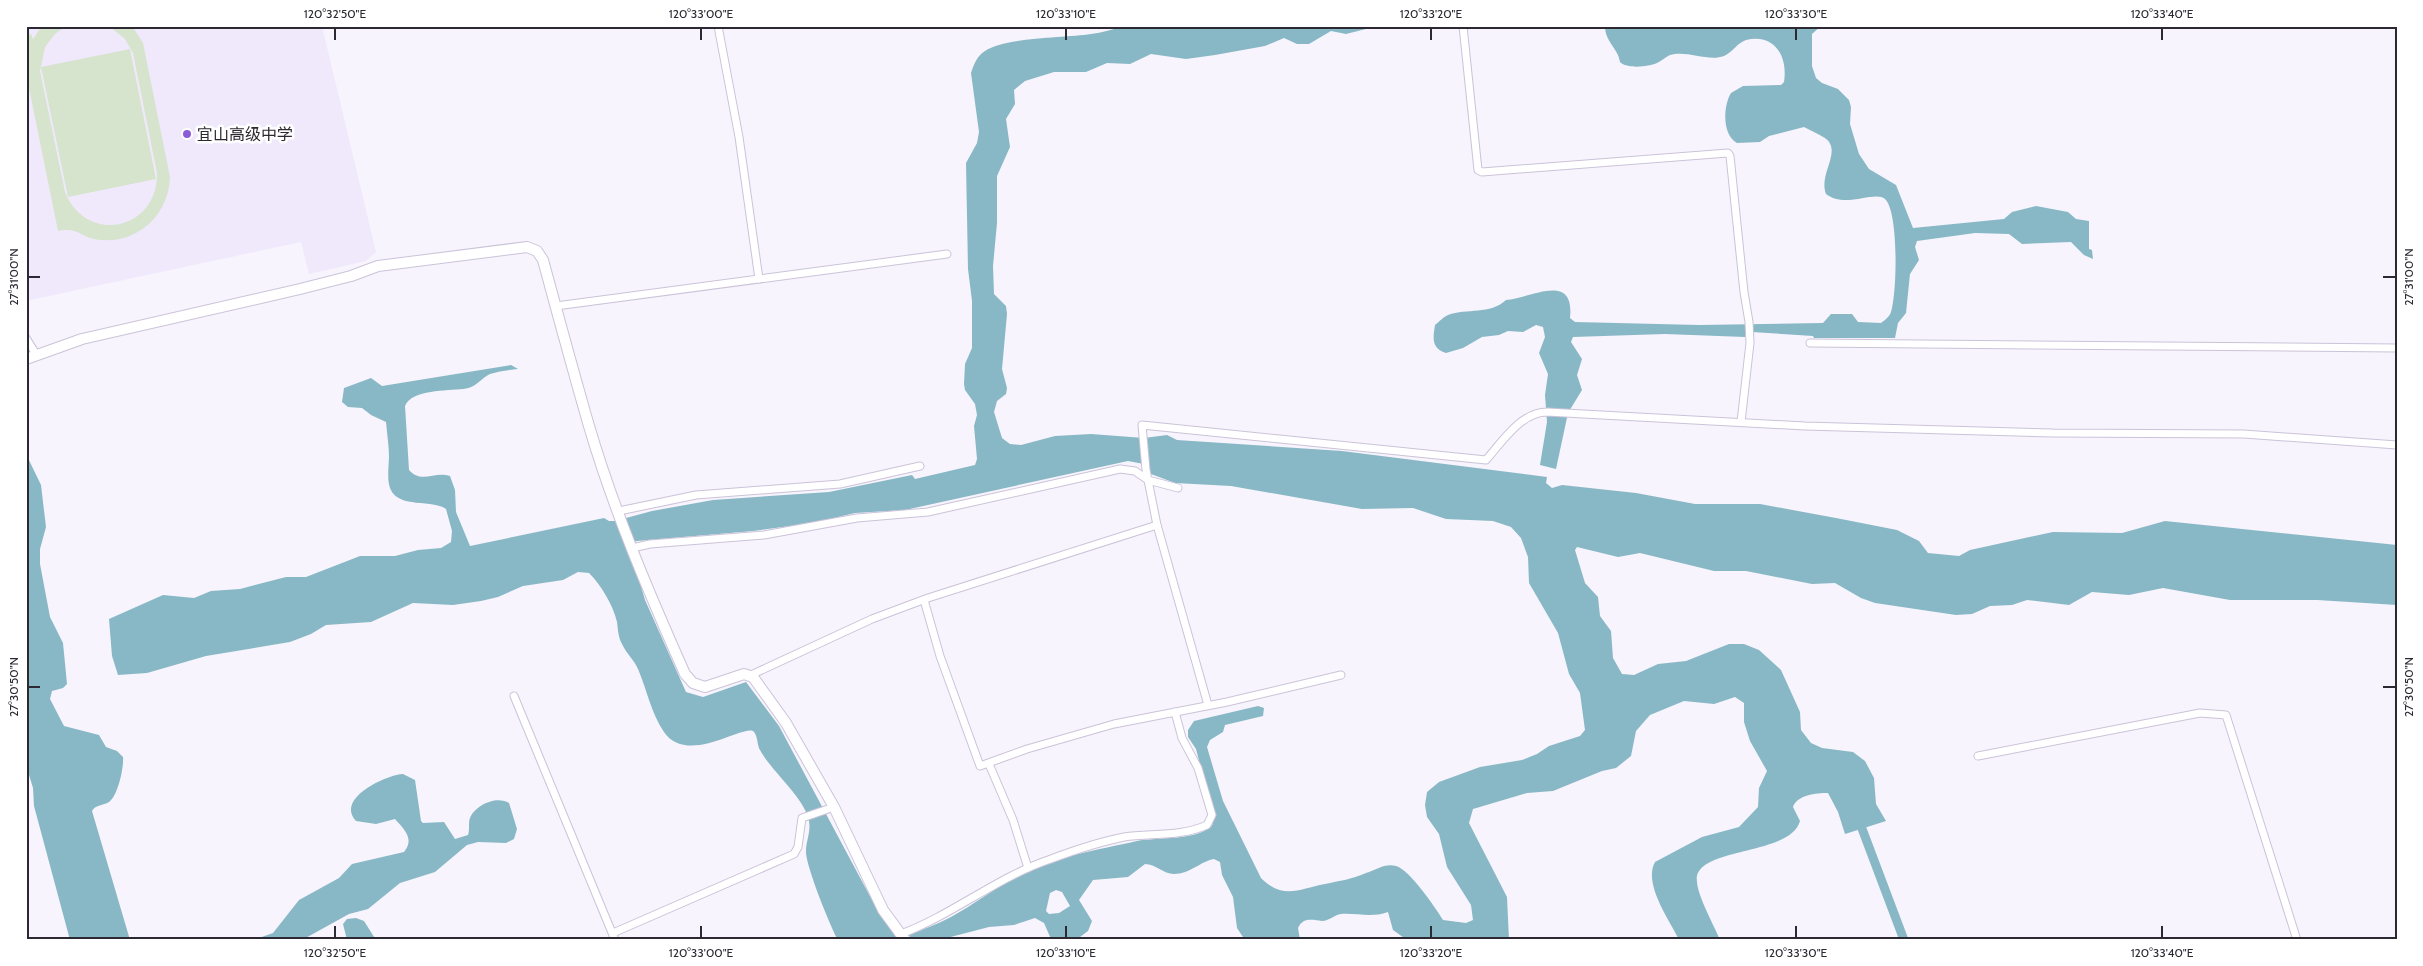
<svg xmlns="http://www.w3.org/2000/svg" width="2423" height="966" font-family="Cabin,'Noto Sans SC',sans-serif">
	<rect width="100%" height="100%" fill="#f7f4fd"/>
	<path fill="#f0e9fc" d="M26,26H322L376,252L366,261L309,274L301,242L26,301Z"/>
	<g fill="#d6e3cd">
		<path d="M42,26H66L55,34L45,47L40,71L65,192C86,245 158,231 157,173L133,53L125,39L109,26H132L143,43L170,177C169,216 135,247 94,239C78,235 77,227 58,231L26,73V35L31,34L33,39Z"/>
		<path d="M130,49L156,179L68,197L41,67Z"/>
	</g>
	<g fill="#88b8c5" fill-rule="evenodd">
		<path d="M1124,26H1378L1346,34L1331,31L1309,44H1297L1284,38L1265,46L1215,55L1186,59L1151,54L1130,64L1107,63L1086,72H1054L1025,81L1014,90L1015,104L1006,119L1010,147L997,176V223L993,266L994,294L1006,306L1007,314L1002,369L1007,388L1006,394L997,401L994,412L1002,438L1010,444L1021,445L1055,436L1091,434L1144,438L1167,435L1177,440L1342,451L1547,477L1546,483L1552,488L1562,485L1636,493L1695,504H1760L1836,518L1897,530L1919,541L1928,553L1959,556L1970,550L2053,532L2122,533L2165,521L2397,545V605L2317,600H2230L2163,588L2129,595L2092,592L2069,605L2027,600L2012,605L1990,606L1972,614L1956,615L1875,603L1861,598L1835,583L1812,584L1746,571H1714L1640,553L1618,557L1577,547L1575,550L1585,583L1598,597L1600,616L1611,631L1613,658L1622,674L1634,675L1658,664L1686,661L1729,644H1744L1759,650L1781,670L1800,712L1801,730L1811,743L1822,748L1853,752L1865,761L1874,778L1876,804L1886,821L1845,834L1838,812L1828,793C1816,793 1797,795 1793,807L1800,821C1790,857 1692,846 1697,882C1698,897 1714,925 1720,940H1679C1669,919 1643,884 1655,862L1702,837L1739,827L1758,807L1759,788L1767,771L1750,741L1744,722V703L1735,697L1714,704L1684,701L1650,715L1636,731L1631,756L1616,768L1602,771L1553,791L1527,793L1473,809L1469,823L1507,897L1509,940H1407L1393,930L1388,912C1371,918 1358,913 1341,914C1334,915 1329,921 1322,921C1313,920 1303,917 1298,928L1300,940H1248L1243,937L1237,928L1233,897L1222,875L1220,862L1214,859C1201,861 1190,874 1174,874C1163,874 1156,864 1145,864L1128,877L1093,880L1079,900L1092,921L1088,931L1080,937L1051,939L1044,923L1035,918L1014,925L989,927L939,940H912L909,935C923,929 938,924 951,917C975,904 996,887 1020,875C1055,856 1098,850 1137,841C1156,837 1201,841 1213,824V814L1196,749L1188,737V730L1194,721L1258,706L1264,708L1263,716L1225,725L1223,732L1210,740L1207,747L1223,801L1261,878C1283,900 1299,889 1325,884C1339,881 1353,879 1366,873C1376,870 1385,863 1396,866C1410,870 1435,907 1443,920L1466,923L1473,920L1471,905L1447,867L1439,834L1427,817L1425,805L1427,792L1439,782L1480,767L1522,760L1537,754L1549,746L1580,736L1585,730L1580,693L1569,674L1558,633L1529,583L1528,557L1521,538L1511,527L1493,521L1446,519L1413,508L1362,509L1231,486L1175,483L1151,474L1149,465L1128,461L905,510L855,513L813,523L753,531L637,541L628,543L645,600L686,692L703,697L746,682L779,726L880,915L901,940H838C831,928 805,864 806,851C806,841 811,832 809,821C805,798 771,771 760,750C757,745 758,737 754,732C746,722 688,767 664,732C651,713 647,690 638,669C634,660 626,653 622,644C618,637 618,629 617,622C613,605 601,585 589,573L578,572L563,580L523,586L498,597L481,601L453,605L413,603L371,622L326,625L311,634L290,642L206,656L147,673L118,675L112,656L109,619L163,595L194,598L211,591L240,589L286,577H306L360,556H395L418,550L441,548L451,542L452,531L446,509C438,503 422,504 412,502C384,498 388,480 389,457C389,446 387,434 386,422L371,415L362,408L348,407L342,402L344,388L371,378L382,386L511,365L518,369C509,370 499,371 490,374C480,379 476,388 463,389C447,391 412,389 405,406L409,470C421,484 435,471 450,476L455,490L456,512L470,546L604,518L609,521H615L652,511L713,500L829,492L912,475L915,479L975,465L977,459L974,426L977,415L975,404L965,390L964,384L965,364L972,348V301L968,269L966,163L977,143L979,132L971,73C974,64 977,56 985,51C1005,37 1065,38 1091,34C1102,33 1113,29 1124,26ZM1056,890L1062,892L1070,906L1059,913L1049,914L1046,911L1050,893Z"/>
		<path d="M1605,26H1821L1812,34V66L1816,78L1822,83L1838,89L1849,100L1851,107L1850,124L1859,154L1869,169L1896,185L1913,228L2004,219L2012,212L2036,206L2068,212L2076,219L2089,221V249L2092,250L2093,259L2084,255L2071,242L2022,244L2009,234L1975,233L1917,241L1915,247L1919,260L1910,274L1906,313L1898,323L1895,338H1814L1813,336L1752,332L1746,333L1745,337L1665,334L1573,337L1571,342L1582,359L1577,375L1582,390L1568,413L1556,469L1540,465L1547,422L1545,395L1548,374L1539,353L1545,337L1543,327L1536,325L1523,332L1508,331L1499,335L1482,337L1463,348L1446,353C1431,348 1433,338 1435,325C1439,322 1443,317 1448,315C1467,308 1490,315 1506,300C1531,298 1575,271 1570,318L1575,322L1699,325L1823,323L1831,314H1852L1858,322L1881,323C1884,321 1890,316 1891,312C1897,294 1899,212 1885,199C1875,190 1845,209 1826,194C1818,174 1843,151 1825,138C1819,134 1811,131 1804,127L1769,136L1760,142L1737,143C1722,135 1723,106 1731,93L1743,86L1781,85L1784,82C1788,57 1775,33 1746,40C1737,43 1733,52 1724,56C1708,62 1687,50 1670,55C1666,57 1661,61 1657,63C1648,67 1627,69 1620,62C1618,48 1605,42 1605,26Z"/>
		<path d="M26,454L41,485L46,527L40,549V564L50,617L63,643L67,684L63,688L52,691L50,699L64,726L99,735L106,747L117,751L123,757C124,767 118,796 109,802C103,806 96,804 92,811L130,940H70L34,806L33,788L26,765Z"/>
		<path d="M403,774L415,780L421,821L423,823L444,822L455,839L468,835C470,829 468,823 470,818C475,805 497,795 509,803L517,829L514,839L506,843L478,842L467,845L435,872L400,883L368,909L349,914L302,940H253L273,933L299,900L339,878L352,864L404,852C415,839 404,829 395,819L376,824L356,821C335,799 385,775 403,774Z"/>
		<path d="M356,918L364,921L376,940H347L343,924L347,919Z"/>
	</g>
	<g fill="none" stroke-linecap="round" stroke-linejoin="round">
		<path stroke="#88b8c5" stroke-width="9" d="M1858,818L1904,940"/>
		<defs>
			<g id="street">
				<path d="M718,26L739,137L759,279"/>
				<path d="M1463,26L1478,170L1482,172L1728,153L1730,156L1744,292L1749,322L1750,343L1741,422"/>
				<path d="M556,306L947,254"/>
				<path d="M26,338L36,354"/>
				<path d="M1810,343L2397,348"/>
				<path d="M619,511L696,495L840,484L920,466"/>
				<path d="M632,548L650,544L764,535L857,518L928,512L1120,469L1135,471L1148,480L1178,488"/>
				<path d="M924,600L940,656L980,766L1027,749L1114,724L1227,702L1341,675"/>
				<path d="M751,675L872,619L928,598L1157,525"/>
				<path d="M514,696L615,940"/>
				<path d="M1208,705L1157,525L1146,470L1142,425L1486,460C1502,442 1521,412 1547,412L1805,426L2053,433L2244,434L2397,445"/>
				<path d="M1978,756L2200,713L2226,715L2297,940"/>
				<path d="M989,764L1013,820L1028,868"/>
				<path d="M613,933L794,854L798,847L802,818L834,807"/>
				<path d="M901,934C954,914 997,877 1051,859C1075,850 1099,842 1124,837C1151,833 1181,837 1207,825L1212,815L1198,768L1182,738L1175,712"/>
			</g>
			<path id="secondary" d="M26,359L82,339L300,289L351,276L378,266L527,247L537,251L543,260C558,315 573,371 589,426C614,511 649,593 685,674L693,683L705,687L744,674L753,677L786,723L834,807L883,910L905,940"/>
		</defs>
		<use href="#street" stroke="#cbc3d9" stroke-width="9"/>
		<use href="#secondary" stroke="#cbc3d9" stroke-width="12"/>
		<use href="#street" stroke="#fff" stroke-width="7"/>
		<use href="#secondary" stroke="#fff" stroke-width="10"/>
	</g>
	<path fill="none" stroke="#2c2932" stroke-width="2" d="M335,28V40M701,28V40M1066,28V40M1431,28V40M1796,28V40M2162,28V40M28,277H40M2383,277H2396M28,687H40M2383,687H2396M335,926V938M701,926V938M1066,926V938M1431,926V938M1796,926V938M2162,926V938"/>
	<circle fill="#895ed8" stroke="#fff" stroke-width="2" cx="187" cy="134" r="5"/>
	<g text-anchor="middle" stroke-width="5" stroke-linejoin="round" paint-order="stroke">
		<g font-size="16" fill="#2c2932" stroke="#fff" text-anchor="start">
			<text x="197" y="140">宜山高级中学</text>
		</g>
	</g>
	<rect width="2423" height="966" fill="none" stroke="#ffffff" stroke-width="55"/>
	<rect x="28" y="28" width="2368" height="910" fill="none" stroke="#2c2932" stroke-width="2"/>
	<g font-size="12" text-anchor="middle" fill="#2c2932">
		<text x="335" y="18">120°32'50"E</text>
		<text x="701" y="18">120°33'00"E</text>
		<text x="1066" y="18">120°33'10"E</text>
		<text x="1431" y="18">120°33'20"E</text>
		<text x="1796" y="18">120°33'30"E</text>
		<text x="2162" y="18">120°33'40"E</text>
		<text transform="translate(14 277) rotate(-90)" y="4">27°31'00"N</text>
		<text transform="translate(2409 277) rotate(-90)" y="4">27°31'00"N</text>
		<text transform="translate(14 687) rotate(-90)" y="4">27°30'50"N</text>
		<text transform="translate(2409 687) rotate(-90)" y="4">27°30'50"N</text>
		<text x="335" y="957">120°32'50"E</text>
		<text x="701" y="957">120°33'00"E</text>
		<text x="1066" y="957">120°33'10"E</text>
		<text x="1431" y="957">120°33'20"E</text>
		<text x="1796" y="957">120°33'30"E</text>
		<text x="2162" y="957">120°33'40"E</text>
	</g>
</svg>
